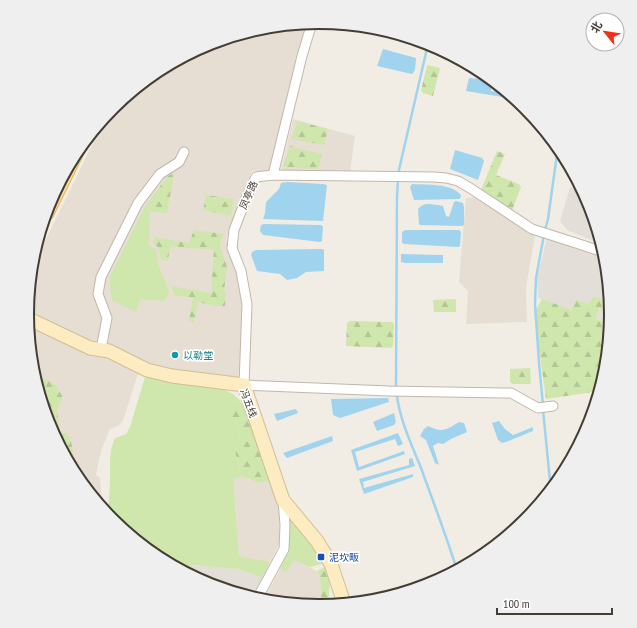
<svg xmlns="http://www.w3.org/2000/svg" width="637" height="628" font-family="'PT Sans Narrow','Noto Sans SC',sans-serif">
	<defs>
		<pattern id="forest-firs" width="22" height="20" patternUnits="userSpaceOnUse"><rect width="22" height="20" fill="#cfe6ad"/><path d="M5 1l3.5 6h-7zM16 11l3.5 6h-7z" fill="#b3c695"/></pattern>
	</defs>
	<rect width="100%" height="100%" fill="#f2ede4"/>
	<g fill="#e6ded2">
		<path d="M309,23L271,171H252L236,210L226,240L238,271L244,305L238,380L169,372L86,342L27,313L31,270L108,112L112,107L156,71L207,44L262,28Z"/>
		<path d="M293,119L355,136L350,172L281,170Z"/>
		<path d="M474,197L535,236L526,287L527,322L466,324L468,291L459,282L466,198Z"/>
		<path d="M27,324L139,370L123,421L118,426L110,429L101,451L96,475L100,478L102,501L100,506L76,476L73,471L74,457L61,434L57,409L63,398L38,375H33L32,371Z"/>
		<path d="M241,477L250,479L257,483L271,481L278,499L280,542L270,562L239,557L233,479Z"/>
		<path d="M294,559L317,571L320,577L321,600L324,605L318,606L264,600L280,569L286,572Z"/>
	</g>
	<g fill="#e4ded9">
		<path d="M580,186L588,202L601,244L567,230L560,221L570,187L578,188Z"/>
		<path d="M547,238L605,256L610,314V324L596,319L599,307L607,310L609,302L593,296L590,304L572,310L538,298L537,278Z"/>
		<path d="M192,565L239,569L262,578L252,597L207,584L189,574Z"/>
	</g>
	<g fill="#cfe6ad">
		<path d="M147,203L150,207L149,246L156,249L159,267L169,291L165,301L140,299L136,312L112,300L110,289V276Z"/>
		<path d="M146,374L224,390L233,394L243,403L234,401L228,404L226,412L236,423L240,434L235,451L241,477L233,479L239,556L270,562L262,578L239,569L192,565L189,574L156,557L112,520L107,515C109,502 110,489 110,476C110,463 109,451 115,438L126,434L130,427Z"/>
		<path d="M290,519L293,520L312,543L322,564L310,567L294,560L286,572L280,569L288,550L290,539Z"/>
	</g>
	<g fill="url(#forest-firs)">
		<path d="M427,65L440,68L433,96L423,93L421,91Z"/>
		<path d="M297,121L328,129L324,145L292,139Z"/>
		<path d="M290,146L322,154L318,169L283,167Z"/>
		<path d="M497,151L505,154L496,175L519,184L521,187L512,211L481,190Z"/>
		<path d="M174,173L167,213L150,212V207L147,203L168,176Z"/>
		<path d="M206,195L234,199L231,216L203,210Z"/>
		<path d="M194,230L223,234L220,246L227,267L224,290L226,294L225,306H217L198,302L194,323L189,321L193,298L174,295L171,286L211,293L214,250L170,246L168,261L161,259L158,247L153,244L154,237L189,243Z"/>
		<path d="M593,296L609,302L607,310L599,308L596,319L610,324L605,371L595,404L593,392L546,399L534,313L542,299L572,310L576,300L589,304Z"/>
		<path d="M456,299V312H434L433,300Z"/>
		<path d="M350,321L392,322L394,324L393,346L391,348L346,346L347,323Z"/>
		<path d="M530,368L531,384H513L510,381V369Z"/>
		<path d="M33,375H38L56,385L63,398L57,409L61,434L67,433C74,446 74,456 73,471L49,426Z"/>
		<path d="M234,401L243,403L250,416L271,481L257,483L250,479L241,477L235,451L240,434L236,423L226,413L228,404Z"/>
		<path d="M325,567L330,585L328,601L321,600L320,577L317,571Z"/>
	</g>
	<g fill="#a0d3ee">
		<path d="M383,49L416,58L415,70L412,74L377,66Z"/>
		<path d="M469,78L492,80L491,91L500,92L501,88L515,99L466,91Z"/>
		<path d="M455,150L482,158L484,161L478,180L450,169Z"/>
		<path d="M287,182L323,184L327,185L323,221L263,219L265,213L266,202L279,189L281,183Z"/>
		<path d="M412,184C428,185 450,183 461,195L460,199L414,200L410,187Z"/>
		<path d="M456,201L463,203L464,207V225L462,226L420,225L419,224L418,209C425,201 433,205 443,206L446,216L449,217L454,202Z"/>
		<path d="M264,224L321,225L323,227L322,241L320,242L263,235L260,231L261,225Z"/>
		<path d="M405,230H459L461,232L460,246L458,247L405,244L402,243V232Z"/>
		<path d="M322,249L324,250V271L306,272L297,278L287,280L280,274L257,271L251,255L252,252L256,250Z"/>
		<path d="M401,254L443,255V263H405L401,262Z"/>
		<path d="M388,398L389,402L340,418L333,415L331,399Z"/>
		<path d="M296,409L298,413L277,421L274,414Z"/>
		<path d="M394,413L396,422L394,425L377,431L373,422Z"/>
		<path d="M499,421L505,429L513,435L533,427V431L506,442L502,443L498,440L492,423Z"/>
		<path d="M459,422L464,423L467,432L451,439L443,444L438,443L433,446L439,465L435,463L426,440L420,436L424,429L428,426C442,433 446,430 459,422Z"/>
		<path d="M398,433L403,444L398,446L395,439L355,452L359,467L404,451L405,454L357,471L351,450Z"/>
		<path d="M332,436L333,441L287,458L283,453Z"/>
		<path d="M412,458L415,466L363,482L364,488L413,474V477L364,494L359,479L409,465V459Z"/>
	</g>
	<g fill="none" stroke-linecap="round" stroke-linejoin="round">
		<g stroke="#a0d3ee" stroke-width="2.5">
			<path d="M398,174L428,44"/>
			<path d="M398,179L397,198L396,385C397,414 410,441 421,468C433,501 446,535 457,570"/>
			<path d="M545,230L548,219L558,147"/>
			<path d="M543,405L539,363L535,303L536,278L544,235"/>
			<path d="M543,410L550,481L552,487"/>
		</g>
		<defs>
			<g id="street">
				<path d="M273,175L302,56L312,23"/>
				<path d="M101,349L107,318L98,294L101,277L138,203L160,174L179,162L184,152"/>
				<path d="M553,406L538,408L511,393H503L389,391L244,385L247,304L241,271L232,248L234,230L247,196L256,177L273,175L434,177L446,178L458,181L470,188L532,229L576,243L603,252"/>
				<path d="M257,599L284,549L285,525L283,500"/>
			</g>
			<path id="secondary" d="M27,318L90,348L109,351L147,370L172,376L244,385L283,500L317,541L331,564L344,603"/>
			<path id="primary" d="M46,213L76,152"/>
		</defs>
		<use href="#street" stroke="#c0b7aa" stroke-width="11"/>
		<use href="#secondary" stroke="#d1be94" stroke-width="15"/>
		<use href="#primary" stroke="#e1b563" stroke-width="17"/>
		<use href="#street" stroke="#fff" stroke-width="9"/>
		<use href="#secondary" stroke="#fdecc2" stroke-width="13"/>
		<use href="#primary" stroke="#fcd993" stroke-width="15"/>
	</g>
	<circle fill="#0f9aa8" stroke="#fff" stroke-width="1.5" cx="175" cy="355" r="4"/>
	<rect fill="#1a4fb4" stroke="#fff" stroke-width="1.5" x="317" y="553" width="8" height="8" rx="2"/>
	<g text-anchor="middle" stroke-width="3.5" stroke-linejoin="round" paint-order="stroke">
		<g font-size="10" fill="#443d34" stroke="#fff">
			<text transform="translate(248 195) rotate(-67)" y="4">凤亭路</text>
			<text transform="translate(249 403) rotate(69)" y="4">冯五线</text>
		</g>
		<g font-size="10" fill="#0d838f" stroke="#fff" text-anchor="start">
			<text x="183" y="359">以勒堂</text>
		</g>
		<g font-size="10" fill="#164399" stroke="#fff" text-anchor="start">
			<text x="329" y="561">泥坎畈</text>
		</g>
	</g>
	<path d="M0 0H637V628H0ZM34 314a285 285 0 1 1 570 0a285 285 0 1 1-570 0Z" fill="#f0efef" fill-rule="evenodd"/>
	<path fill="none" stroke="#443d34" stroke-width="2" d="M34 314a285 285 0 1 1 570 0a285 285 0 1 1-570 0Z"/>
	<g transform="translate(605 32) rotate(300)"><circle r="19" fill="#ffffff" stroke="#b4b1ae"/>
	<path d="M0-3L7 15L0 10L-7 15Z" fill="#f62d17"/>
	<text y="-6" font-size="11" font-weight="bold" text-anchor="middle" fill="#443d34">北</text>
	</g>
	<path d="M497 608v6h115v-6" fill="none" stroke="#443d34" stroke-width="2"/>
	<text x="503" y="608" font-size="12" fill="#443d34" stroke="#ffffff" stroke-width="3" paint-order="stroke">100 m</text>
</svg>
